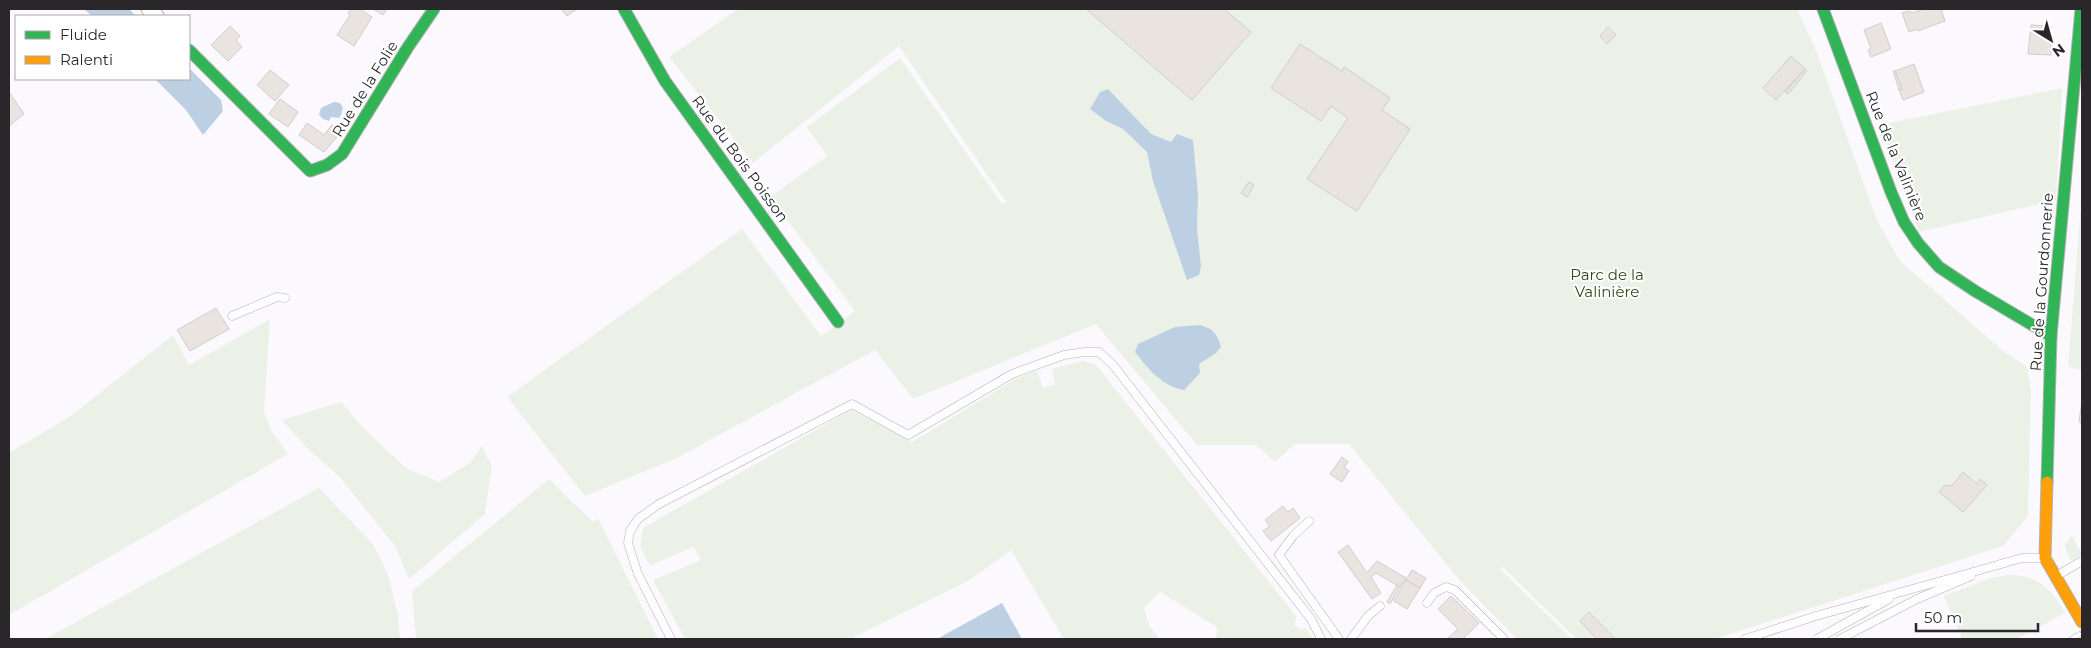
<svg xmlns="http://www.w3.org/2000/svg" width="2091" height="648" font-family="Montserrat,sans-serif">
	<rect width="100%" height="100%" fill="#fbf9fd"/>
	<g fill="#ecf1e8">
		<path d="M738,9H1797L1816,50L1876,218L1899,260L2003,351L2027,367L2031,390L2028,516L2003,546L1715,639H1576L1503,567L1499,568L1572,639H1517L1461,582L1349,444H1295L1275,462L1256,445H1197L1096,324L913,399L875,350L675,459L585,496L507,397L742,229L821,336L855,311L770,197L827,156L807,127L900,58L1002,204L1006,202L899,46L753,163L669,57Z"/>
		<path d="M2062,88L2056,200L1919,232L1879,125Z"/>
		<path d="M2082,193V370L2068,367Z"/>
		<path d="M270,319L264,412L272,432L288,454L9,615V453L72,415L173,335L189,365Z"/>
		<path d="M1083,361L1095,364L1101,371L1296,616L1295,625L1301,630L1306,628L1312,637L1306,639H1216L1217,627L1160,592L1144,608L1150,627L1160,639H1064L1011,550L970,580L850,639H685L653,580L701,560L693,547L650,566L640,546L643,528L851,410L912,442L1019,377L1037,371L1043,388L1055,385L1052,369Z"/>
		<path d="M341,402L364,429L406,468L439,482L470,463L482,446L492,466L485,514L409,579L395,546L339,476L308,449L282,420Z"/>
		<path d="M549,479L593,522L598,518L658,639H416L412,591Z"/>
		<path d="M319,488L372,543L382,562L388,575L398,615L400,639H45Z"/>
		<path d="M2072,535L2082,555L2071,561L2066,552L2065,545Z"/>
		<path d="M2008,575C2035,574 2053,589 2065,613L2017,639H1962L1944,596L1991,578Z"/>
	</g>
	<g fill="#bdcfe2">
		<path d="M84,9H129L136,16H92Z"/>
		<path d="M189,68L221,100L223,111L203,135L186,110L155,79H189Z"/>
		<path d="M1108,89L1151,134L1171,142L1177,134L1193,140L1198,195L1197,229L1201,266L1199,275L1187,280L1153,181L1147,152L1123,129L1106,121L1090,109L1100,92Z"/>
		<path d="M334,102L340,103L343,108L341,115L339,118L331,117L329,121L323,119L319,115L321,108Z"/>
		<path d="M1200,325C1214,329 1217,334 1221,347L1216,353L1199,364L1200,373L1184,390C1162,386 1148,369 1135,352L1138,344L1175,327Z"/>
		<path d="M1002,603L1022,639H937Z"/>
	</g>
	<g fill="#eae4e1" stroke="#cfcdce">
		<path d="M351,9H360L372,17L354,46L337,35L350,15L348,13Z"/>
		<path d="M373,9H387L383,15Z"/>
		<path d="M561,9H577L567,16Z"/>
		<path d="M1086,9H1224L1251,32L1192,100Z"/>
		<path d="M1924,9H1941L1945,21L1918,31L1917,29L1909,32L1902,13L1910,11L1912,13Z"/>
		<path d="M1881,23L1891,49L1871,57L1868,50L1871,48L1864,30Z"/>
		<path d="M2031,25L2051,26V55L2028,54Z"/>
		<path d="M230,26L240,36L236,40L242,47L228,61L211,45Z"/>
		<path d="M1608,27L1616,35L1607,44L1600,36Z"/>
		<path d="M1300,44L1342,71L1344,67L1390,98L1382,110L1410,129L1357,211L1307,179L1348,118L1331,106L1321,121L1271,88Z"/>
		<path d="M1791,56L1805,69L1776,100L1763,88Z"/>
		<path d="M1914,64L1924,92L1903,100L1899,90L1902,89L1895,71Z"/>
		<path d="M1805,69L1807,71L1788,94L1785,92Z"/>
		<path d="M270,70L289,85L275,101L257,85Z"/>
		<path d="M1893,71H1895L1902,89L1899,90Z"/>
		<path d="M9,92L24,114L9,126Z"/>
		<path d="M280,99L298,112L288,127L269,114Z"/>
		<path d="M307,123L324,135L332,125L341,132L324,152L299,135Z"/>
		<path d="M1249,182L1254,185L1247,197L1241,193Z"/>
		<path d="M216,308L229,329L190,351L177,330Z"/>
		<path d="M2082,402V425L2079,421Z"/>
		<path d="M1342,457L1348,462L1344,467L1349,471L1342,482L1330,474Z"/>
		<path d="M1963,472L1977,484L1980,479L1987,485L1963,512L1939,492L1945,485L1952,486Z"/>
		<path d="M1283,506L1288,512L1293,508L1300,518L1271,541L1263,531L1270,526L1265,520Z"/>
		<path d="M1348,545L1367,573L1377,561L1406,578L1400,587L1376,573L1371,577L1381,593L1372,599L1338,552Z"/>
		<path d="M1412,570L1426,578L1420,588L1406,580Z"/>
		<path d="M1406,580L1420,588L1407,609L1394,601Z"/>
		<path d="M1397,585L1400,587L1390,604L1387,602Z"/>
		<path d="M1451,596L1479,623L1463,639H1447L1458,629L1438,609Z"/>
		<path d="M1589,612L1616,639H1597L1580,621Z"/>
	</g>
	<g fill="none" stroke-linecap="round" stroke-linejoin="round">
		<defs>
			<g id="lane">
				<path d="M232,316L277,297L285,298"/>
				<path d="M1309,521L1293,536L1279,555L1339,639"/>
				<path d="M2000,564L2022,558H2043"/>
				<path d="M2058,575L2082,561"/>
				<path d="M1427,603L1434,593L1446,587L1455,590L1504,639"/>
				<path d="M671,639L638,574L628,543L630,531L638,519L659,504L852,404L908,435L1012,374L1064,355L1085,352H1099L1113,365L1311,619L1321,639"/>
				<path d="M1351,639L1368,616L1380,606"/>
				<path d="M1745,639L1816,616L2005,563"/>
				<path d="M1817,639L1889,599"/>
				<path d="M1840,639L1917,599L1971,576"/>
			</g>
			<path id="street" d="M149,9L156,16"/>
			<g id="fast">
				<path d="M624,9L665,81L838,322"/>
				<path d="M1823,9L1891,192L1904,222L1918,243L1939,267L1975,291L2051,336"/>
				<path d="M189,50L310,171L327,165L342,154L408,47L434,9"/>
				<path d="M2047,482L2051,336L2081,9"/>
			</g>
			<path id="slow" d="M2047,482L2045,558L2082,622"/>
		</defs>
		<use href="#lane" stroke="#b4b2b5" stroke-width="9"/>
		<use href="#street" stroke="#b4b2b5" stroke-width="17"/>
		<use href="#fast" stroke="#b4b2b5" stroke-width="13"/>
		<use href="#slow" stroke="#b4b2b5" stroke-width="13"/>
		<use href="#lane" stroke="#fefeff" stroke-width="8"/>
		<use href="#street" stroke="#fefeff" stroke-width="15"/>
		<use href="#fast" stroke="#30b455" stroke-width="11"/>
		<use href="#slow" stroke="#ff9f0a" stroke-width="11"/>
		<defs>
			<path id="rail" d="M2071,639L2082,633"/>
		</defs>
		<use href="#rail" stroke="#cfcecf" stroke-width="5.5"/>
		<use href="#rail" stroke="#fff" stroke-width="4" stroke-dasharray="11" stroke-linecap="butt"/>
	</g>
	<g text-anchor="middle" stroke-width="4" stroke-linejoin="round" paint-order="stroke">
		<g font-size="15" fill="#29272a" stroke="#fff">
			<text transform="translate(365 89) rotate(-58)" y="5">Rue de la Folie</text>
			<text transform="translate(1896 156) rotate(68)" y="5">Rue de la Valinière</text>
			<text transform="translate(740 159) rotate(54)" y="5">Rue du Bois Poisson</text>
			<text transform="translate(2042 282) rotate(-86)" y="5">Rue de la Gourdonnerie</text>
		</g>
		<g font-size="15" fill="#33491a" stroke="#fff">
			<text x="1607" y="280">Parc de la<tspan x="1607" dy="17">Valinière</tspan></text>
		</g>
	</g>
	<rect width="2091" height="648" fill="none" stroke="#29272a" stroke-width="20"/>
	<rect x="15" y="15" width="175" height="65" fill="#ffffff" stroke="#a9a9aa"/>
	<rect x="25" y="31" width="25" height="8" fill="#30b455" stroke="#a9a9aa"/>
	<text x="60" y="40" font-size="15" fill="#29272a">Fluide</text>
	<rect x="25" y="56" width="25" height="8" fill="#ff9f0a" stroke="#a9a9aa"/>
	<text x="60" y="65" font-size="15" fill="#29272a">Ralenti</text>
	<g transform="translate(2051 40) rotate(143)" stroke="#ffffff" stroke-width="4" paint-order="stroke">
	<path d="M0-4L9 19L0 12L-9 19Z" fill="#29272a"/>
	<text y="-8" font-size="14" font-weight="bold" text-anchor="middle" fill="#29272a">N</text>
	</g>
	<path d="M1916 623v8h122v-8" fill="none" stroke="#29272a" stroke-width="2.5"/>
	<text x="1924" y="623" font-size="15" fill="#29272a" stroke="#ffffff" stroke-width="4" paint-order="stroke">50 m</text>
</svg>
